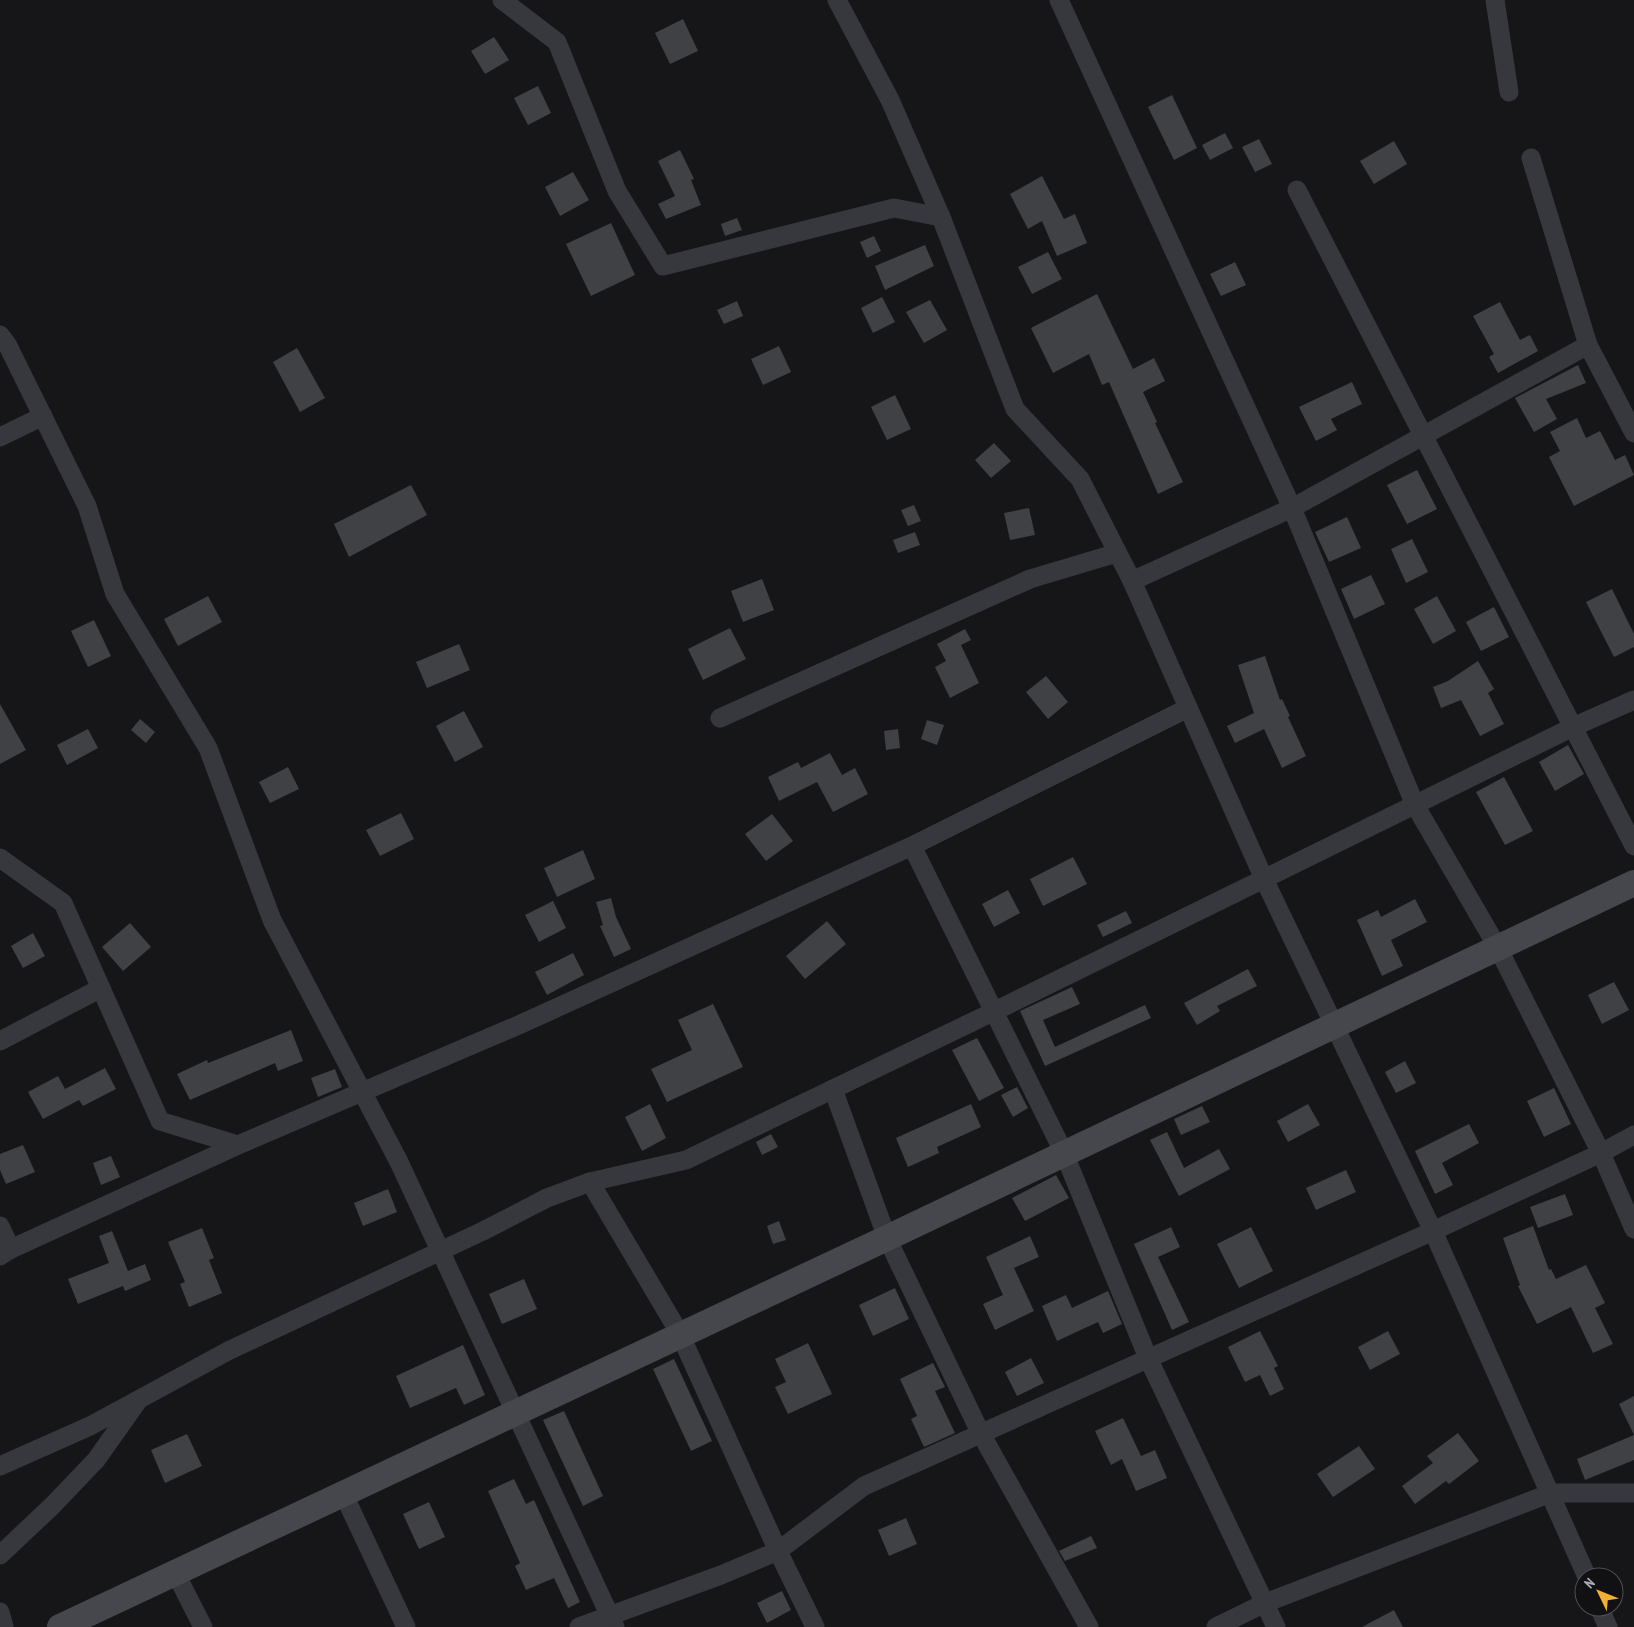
<svg xmlns="http://www.w3.org/2000/svg" width="1634" height="1627" font-family="'PT Sans Narrow',sans-serif">
	<rect width="100%" height="100%" fill="#161618"/>
	<g fill="#404145">
		<path d="M683,19L698,51L670,64L655,33Z"/>
		<path d="M494,37L509,60L485,74L471,51Z"/>
		<path d="M538,86L551,113L528,125L514,98Z"/>
		<path d="M1172,95L1197,148L1174,160L1148,107Z"/>
		<path d="M1225,133L1233,148L1210,160L1202,145Z"/>
		<path d="M1259,139L1272,164L1255,172L1242,147Z"/>
		<path d="M1394,141L1407,164L1374,184L1360,161Z"/>
		<path d="M680,150L694,179L691,180L701,205L666,219L658,204L675,196L658,161Z"/>
		<path d="M573,172L589,200L560,216L545,187Z"/>
		<path d="M1042,176L1064,219L1075,214L1087,243L1057,256L1042,221L1028,229L1010,194Z"/>
		<path d="M737,218L742,230L725,236L721,224Z"/>
		<path d="M611,223L635,275L591,296L566,244Z"/>
		<path d="M874,236L881,251L867,258L860,242Z"/>
		<path d="M925,245L934,266L885,290L875,266Z"/>
		<path d="M1048,252L1062,279L1032,294L1018,267Z"/>
		<path d="M1235,262L1246,285L1221,296L1210,274Z"/>
		<path d="M1097,294L1133,369L1154,358L1165,381L1143,392L1157,422L1155,423L1183,482L1158,494L1109,382L1102,385L1089,354L1053,373L1031,328Z"/>
		<path d="M882,297L895,322L873,333L861,308Z"/>
		<path d="M930,300L947,330L924,343L906,312Z"/>
		<path d="M737,301L743,316L724,324L717,310Z"/>
		<path d="M1500,302L1520,340L1530,335L1538,351L1498,373L1489,357L1494,354L1473,316Z"/>
		<path d="M779,346L791,372L763,385L751,359Z"/>
		<path d="M297,348L325,398L300,412L273,362Z"/>
		<path d="M1578,365L1586,383L1546,399L1557,419L1534,432L1515,398Z"/>
		<path d="M1352,382L1362,404L1331,419L1337,430L1316,441L1299,407Z"/>
		<path d="M895,395L911,429L887,440L871,407Z"/>
		<path d="M1577,418L1586,438L1600,431L1615,460L1625,455L1634,475L1574,506L1549,457L1560,451L1550,432Z"/>
		<path d="M994,443L1011,461L991,478L975,460Z"/>
		<path d="M1417,470L1437,509L1407,524L1387,485Z"/>
		<path d="M411,485L427,515L349,557L334,524Z"/>
		<path d="M914,505L921,521L908,526L901,510Z"/>
		<path d="M1029,508L1035,535L1010,540L1004,513Z"/>
		<path d="M1347,517L1361,548L1329,562L1315,532Z"/>
		<path d="M915,532L920,545L898,553L893,540Z"/>
		<path d="M1412,539L1428,572L1406,583L1391,549Z"/>
		<path d="M1371,575L1385,604L1354,619L1341,589Z"/>
		<path d="M762,579L774,610L743,622L731,591Z"/>
		<path d="M1612,589L1634,634V647L1614,657L1586,602Z"/>
		<path d="M208,596L222,622L178,646L164,619Z"/>
		<path d="M1437,596L1456,631L1433,644L1414,609Z"/>
		<path d="M1494,607L1509,637L1481,651L1466,622Z"/>
		<path d="M94,620L111,656L88,667L71,631Z"/>
		<path d="M730,628L746,659L703,680L688,649Z"/>
		<path d="M965,629L971,640L961,645L979,683L950,698L935,667L946,661L937,644Z"/>
		<path d="M459,644L470,670L427,688L416,662Z"/>
		<path d="M1265,656L1280,700L1282,699L1290,716L1288,717L1306,756L1282,768L1264,729L1235,743L1227,726L1254,713L1238,665Z"/>
		<path d="M1478,661L1494,689L1488,693L1504,724L1480,736L1461,700L1441,708L1433,687L1448,681Z"/>
		<path d="M1046,676L1068,702L1048,719L1026,692Z"/>
		<path d="M0,704L26,750L0,764Z"/>
		<path d="M464,711L483,747L455,762L436,726Z"/>
		<path d="M140,719L155,732L146,743L131,730Z"/>
		<path d="M927,720L944,725L937,745L921,739Z"/>
		<path d="M88,729L98,748L67,765L57,745Z"/>
		<path d="M898,729L900,748L886,750L884,731Z"/>
		<path d="M1568,745L1584,774L1555,791L1539,762Z"/>
		<path d="M830,753L842,775L855,768L868,794L833,812L817,782L779,801L768,777L798,762L801,768Z"/>
		<path d="M288,767L299,789L270,803L259,782Z"/>
		<path d="M1504,777L1533,831L1505,845L1476,792Z"/>
		<path d="M401,813L414,839L380,856L366,830Z"/>
		<path d="M772,814L793,841L766,861L745,834Z"/>
		<path d="M583,850L595,879L557,897L544,868Z"/>
		<path d="M1073,857L1087,884L1043,906L1030,879Z"/>
		<path d="M1008,890L1020,913L994,927L982,904Z"/>
		<path d="M611,898L616,917L631,949L614,957L600,926L603,925L596,902Z"/>
		<path d="M1415,899L1427,922L1391,940L1403,966L1382,976L1357,920L1378,910L1381,917Z"/>
		<path d="M553,901L566,928L539,942L525,915Z"/>
		<path d="M1126,911L1132,923L1103,937L1097,925Z"/>
		<path d="M827,921L846,944L805,979L786,956Z"/>
		<path d="M130,923L151,947L123,971L102,947Z"/>
		<path d="M33,933L45,956L23,968L11,946Z"/>
		<path d="M573,953L584,975L547,995L535,972Z"/>
		<path d="M1248,969L1257,986L1217,1006L1220,1011L1197,1025L1184,1003Z"/>
		<path d="M1614,982L1629,1010L1602,1024L1588,995Z"/>
		<path d="M1072,987L1080,1004L1043,1020L1055,1047L1145,1005L1151,1018L1045,1066L1020,1011Z"/>
		<path d="M713,1004L743,1067L667,1102L651,1069L692,1050L678,1020Z"/>
		<path d="M291,1030L303,1061L278,1071L275,1063L190,1100L177,1074L207,1060L208,1063Z"/>
		<path d="M977,1038L1004,1088L979,1101L952,1050Z"/>
		<path d="M1405,1061L1416,1083L1396,1093L1385,1072Z"/>
		<path d="M105,1068L116,1089L83,1106L79,1100L43,1119L28,1092L58,1076L65,1089Z"/>
		<path d="M335,1069L342,1087L318,1097L311,1078Z"/>
		<path d="M1017,1087L1028,1108L1013,1117L1001,1095Z"/>
		<path d="M1554,1088L1571,1124L1544,1137L1527,1101Z"/>
		<path d="M650,1104L666,1138L642,1151L625,1117Z"/>
		<path d="M971,1104L981,1127L937,1147L939,1153L908,1167L896,1138Z"/>
		<path d="M1308,1104L1320,1125L1288,1142L1277,1121Z"/>
		<path d="M1202,1106L1210,1122L1181,1135L1174,1119Z"/>
		<path d="M1469,1124L1479,1143L1442,1163L1453,1185L1435,1194L1415,1151Z"/>
		<path d="M1167,1132L1184,1168L1219,1149L1230,1169L1179,1196L1150,1140Z"/>
		<path d="M771,1134L778,1147L762,1155L756,1142Z"/>
		<path d="M23,1145L35,1172L6,1184L0,1170V1154Z"/>
		<path d="M111,1156L120,1177L101,1185L93,1163Z"/>
		<path d="M1346,1170L1356,1192L1316,1210L1306,1188Z"/>
		<path d="M1056,1175L1069,1198L1025,1221L1012,1198Z"/>
		<path d="M388,1189L397,1212L363,1226L354,1203Z"/>
		<path d="M1565,1194L1573,1215L1538,1228L1530,1207Z"/>
		<path d="M779,1221L786,1240L773,1244L767,1226Z"/>
		<path d="M1533,1226L1549,1270L1551,1269L1556,1279L1586,1265L1605,1303L1595,1308L1613,1344L1593,1353L1571,1307L1537,1324L1518,1286L1520,1285L1503,1238Z"/>
		<path d="M1171,1227L1180,1247L1158,1257L1189,1322L1172,1330L1134,1244Z"/>
		<path d="M1251,1227L1273,1271L1239,1288L1217,1244Z"/>
		<path d="M202,1228L214,1258L209,1260L222,1293L189,1307L180,1284L185,1282L168,1242Z"/>
		<path d="M112,1231L128,1271L145,1264L151,1280L125,1291L123,1286L78,1304L68,1279L109,1263L99,1236Z"/>
		<path d="M1030,1236L1039,1257L1014,1268L1034,1311L995,1330L983,1304L1003,1295L986,1257Z"/>
		<path d="M524,1279L537,1309L502,1324L489,1294Z"/>
		<path d="M895,1288L909,1319L873,1336L859,1305Z"/>
		<path d="M1108,1291L1122,1324L1103,1333L1098,1322L1057,1341L1042,1306L1066,1295L1072,1308Z"/>
		<path d="M1260,1331L1278,1366L1274,1368L1284,1389L1270,1396L1260,1375L1245,1382L1228,1347Z"/>
		<path d="M1388,1331L1400,1354L1370,1370L1358,1347Z"/>
		<path d="M808,1343L832,1394L788,1414L775,1387L786,1382L775,1359Z"/>
		<path d="M463,1345L485,1395L464,1405L456,1388L410,1408L396,1376Z"/>
		<path d="M1031,1358L1044,1383L1017,1396L1005,1372Z"/>
		<path d="M674,1359L712,1441L691,1451L653,1369Z"/>
		<path d="M933,1363L945,1387L935,1391L955,1433L924,1447L911,1419L917,1416L900,1379Z"/>
		<path d="M1634,1396V1435L1619,1404Z"/>
		<path d="M564,1411L603,1496L583,1506L543,1420Z"/>
		<path d="M1123,1418L1141,1456L1155,1450L1167,1478L1136,1491L1122,1459L1111,1465L1095,1431Z"/>
		<path d="M1458,1433L1479,1461L1449,1484L1446,1481L1415,1504L1402,1486L1433,1463L1427,1456Z"/>
		<path d="M187,1434L202,1466L165,1483L151,1450Z"/>
		<path d="M1634,1435V1460L1585,1480L1577,1459Z"/>
		<path d="M1359,1446L1375,1469L1333,1497L1317,1474Z"/>
		<path d="M514,1479L526,1504L534,1500L580,1602L568,1608L554,1578L526,1590L515,1566L520,1563L488,1491Z"/>
		<path d="M429,1502L445,1537L419,1549L403,1514Z"/>
		<path d="M906,1518L917,1544L889,1556L878,1530Z"/>
		<path d="M1091,1536L1097,1548L1065,1561L1059,1551Z"/>
		<path d="M782,1591L791,1610L767,1623L757,1603Z"/>
		<path d="M1394,1610L1403,1627H1362Z"/>
	</g>
	<g fill="none" stroke-linecap="round" stroke-linejoin="round">
		<g stroke="#37383d" stroke-width="19">
			<path d="M502,0L557,42L617,191L663,266L894,208L941,217"/>
			<path d="M837,0L890,100L941,217L1015,409L1080,479L1132,581L1264,879L1433,1231L1587,1577"/>
			<path d="M1059,0L1292,508L1415,805L1498,948L1601,1153L1634,1229"/>
			<path d="M1495,0L1509,92"/>
			<path d="M1531,158L1588,345L1634,433"/>
			<path d="M1297,190L1634,846"/>
			<path d="M0,335L7,344L87,506L115,594L208,748L272,920L399,1162L615,1627"/>
			<path d="M0,437L43,416"/>
			<path d="M1132,581L1292,508L1588,345"/>
			<path d="M720,718L1030,579L1117,553"/>
			<path d="M912,846L1064,1153L1148,1358L1276,1627"/>
			<path d="M0,858L63,903L160,1121L238,1145L521,1024L912,846L1188,708"/>
			<path d="M0,1041L101,988"/>
			<path d="M833,1089L887,1238L980,1432L1089,1627"/>
			<path d="M590,1182L680,1334L778,1551L815,1627"/>
			<path d="M0,1226L11,1249"/>
			<path d="M0,1256L11,1249L238,1145"/>
			<path d="M0,1466L90,1426L228,1351L483,1231L547,1198L590,1182L686,1160L995,1011L1573,727L1634,700"/>
			<path d="M343,1493L406,1627"/>
			<path d="M0,1555L52,1506L96,1460L137,1402"/>
			<path d="M175,1572L203,1627"/>
			<path d="M1599,1607L1608,1627"/>
			<path d="M0,1612L4,1627"/>
			<path d="M579,1627L721,1575L778,1551L864,1486L1433,1231L1601,1153L1634,1135"/>
			<path d="M1216,1627L1265,1603L1551,1493H1634"/>
		</g>
		<path stroke="#45474d" stroke-width="26" d="M60,1627L887,1238L1634,883"/>
	</g>
	<g transform="translate(1599 1592) rotate(313)"><circle r="24" fill="#111113" stroke="#4d4f55"/>
	<path d="M0-4L9 19L0 12L-9 19Z" fill="#f2b134"/>
	<text y="-8" font-size="14" font-weight="bold" text-anchor="middle" fill="#a8adb8">N</text>
	</g>
</svg>
